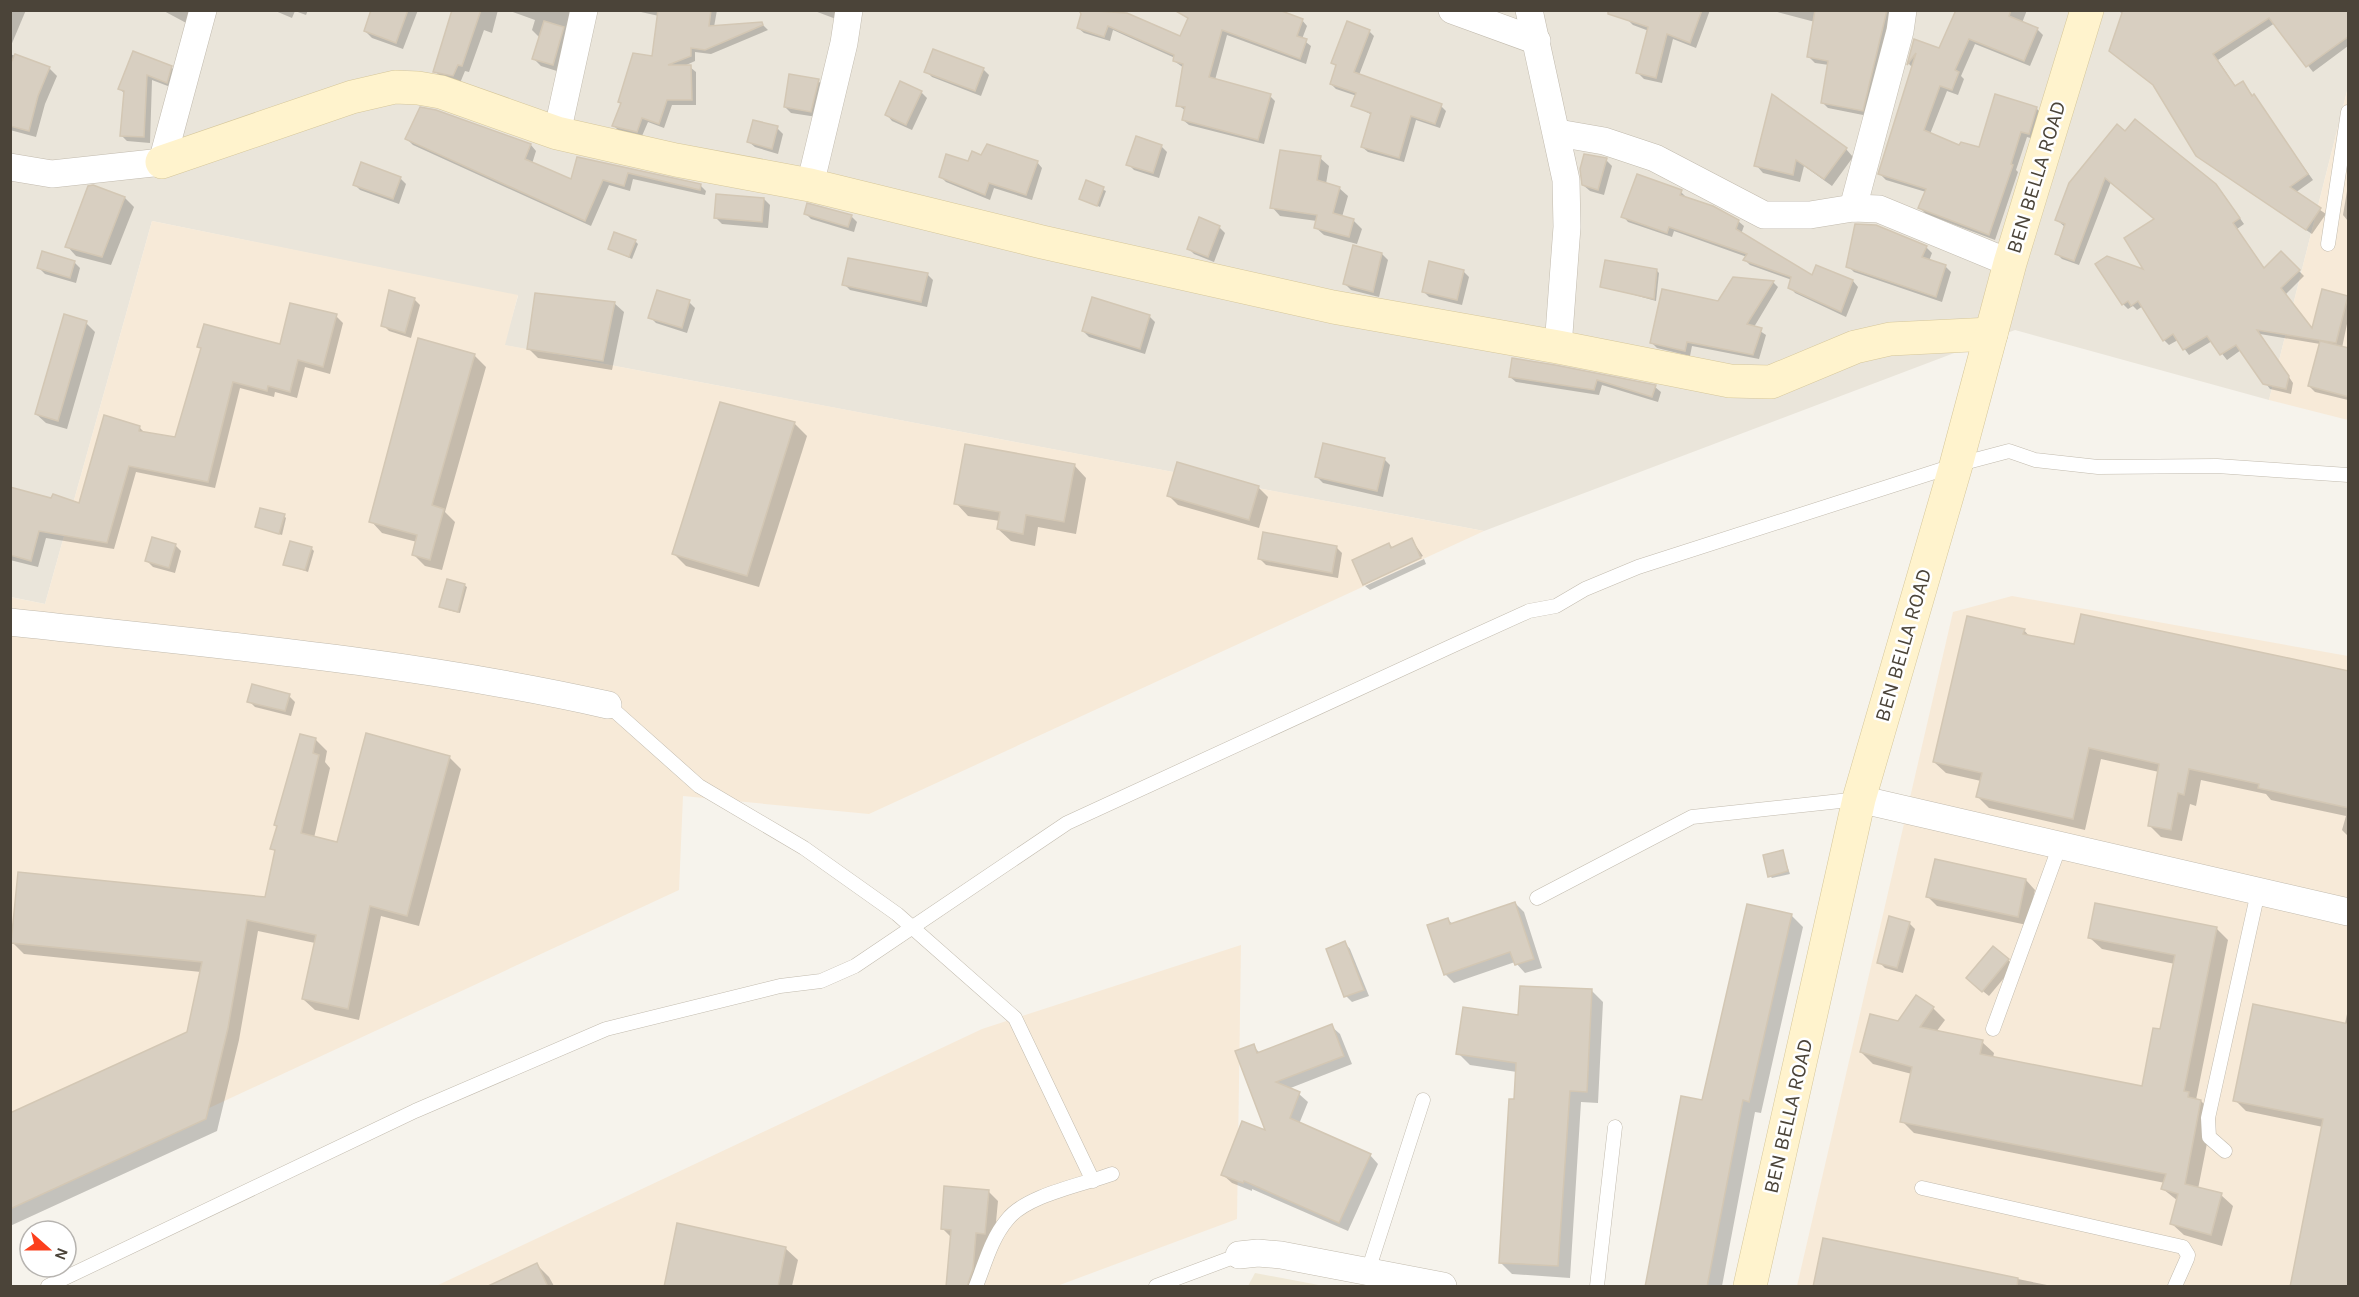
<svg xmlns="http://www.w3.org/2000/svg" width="2359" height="1297" font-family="Karla,sans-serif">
	<rect width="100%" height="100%" fill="#f6f3ec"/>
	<path fill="#eae5da" d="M2348,10V87L2269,400L2015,330L1484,531L504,345L518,296L152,221L45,604L11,597L10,11Z"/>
	<g fill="#f7ead8">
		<path d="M2348,87V420L2269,400Z"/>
		<path d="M152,221L518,295L505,345L1484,531L869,814L683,796L679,890L11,1200L10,597L45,604Z"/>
		<path d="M2012,596L2348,656V1286H1797L1953,612Z"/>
		<path d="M1241,945L1237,1219L1057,1286H436L982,1029Z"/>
	</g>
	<path fill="#efe8d6" d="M1255,1273L1324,1286H1248Z"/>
	<g fill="#0003">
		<path d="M10,10H26L10,48Z"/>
		<path d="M162,10H194L190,25Z"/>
		<path d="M273,10H308L306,15L295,11L292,18Z"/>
		<path d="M373,10H418L403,49L372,38L365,31Z"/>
		<path d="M453,10H498L492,33L484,30L469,72L465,71L460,83L442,78L435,71Z"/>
		<path d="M507,10H576L560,72L541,66L534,59L540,38L532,30L535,20Z"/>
		<path d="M632,10H717L714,27L762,24L768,30L711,54L695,52V61L682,67H690L696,72V105H672L664,128L648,122L642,136L619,131L614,126L622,105L619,102L653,57L659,16Z"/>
		<path d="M812,10H839L836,19Z"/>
		<path d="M1082,10H1111L1127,15L1181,38L1191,10L1302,20L1307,26L1302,39L1311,46L1306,64L1227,35L1215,80L1270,96L1275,101L1264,144L1189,125L1183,120L1186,111L1178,105L1184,68L1174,61L1175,58L1113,30L1110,41L1084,33L1078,28Z"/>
		<path d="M1630,10H1710L1696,48L1673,39L1662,83L1644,79L1638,73L1649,31L1633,25L1627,19Z"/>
		<path d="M1770,10H1895L1868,116L1828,108L1822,102L1829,65L1815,63L1809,57L1815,22Z"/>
		<path d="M1957,10H2027L2022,23L2037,29L2043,35L2030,66L1975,44L1961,76L1964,79L1958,95L1947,91L1930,134L1960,147L1980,149L2036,108L2042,114L2034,139L2027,137L2016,170L2018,172L1995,240L1926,214L1920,208L1926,192L1886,180L1880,174L1913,68L1909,64L1915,41L1940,50Z"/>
		<path d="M2117,10H2348V46L2313,72L2275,23L2218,60L2236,87L2243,83L2248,89L2313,180L2295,193L2326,214L2312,234L2197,155L2123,14Z"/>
		<path d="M1369,31L1374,36L1359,75L1441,106L1446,111L1440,128L1416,120L1404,162L1368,152L1362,147L1372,115L1353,105L1357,96L1336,89L1331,84L1337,67L1333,63Z"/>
		<path d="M134,52L171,67L177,73L173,88L152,80L150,143L127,141L121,135L125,94L120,89Z"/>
		<path d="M10,54L49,68L57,76L45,104L36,137L10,130Z"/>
		<path d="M983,69L989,75L981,96L932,77L926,71Z"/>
		<path d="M818,81L824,86L817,117L791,113L785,107Z"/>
		<path d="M921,92L927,98L912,130L892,121L887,115Z"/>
		<path d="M436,112L531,145L536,151L532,164L572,181L578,159L700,185L706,191L705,195L633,179L630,191L609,185L591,226L413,145L407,139Z"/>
		<path d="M2118,127L2221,191L2244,224L2237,229L2265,269L2281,253L2304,276L2285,295L2313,330L2348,299V319L2342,348L2348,349V400L2315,392L2309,386L2320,344L2260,334L2293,383L2291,394L2270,389L2241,350L2227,360L2212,341L2189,355L2178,340L2169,345L2164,340L2143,306L2137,310L2133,306L2128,309L2123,304L2147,271L2156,220L2111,182L2079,265L2062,259L2057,254L2065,227L2057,220Z"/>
		<path d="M777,128L783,134L778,154L755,147L749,142Z"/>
		<path d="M1161,146L1167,152L1159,178L1134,170L1128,164Z"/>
		<path d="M1846,149L1853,157L1832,186L1804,166L1800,182L1763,173L1756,165Z"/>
		<path d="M982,157L1037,162L1042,168L1032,200L994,188L990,200L946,182L940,176Z"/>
		<path d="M1320,158L1329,166L1326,184L1339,188L1348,196L1342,217L1353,220L1362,229L1357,244L1324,235L1315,227L1317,221L1280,216L1272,207Z"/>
		<path d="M1606,160L1612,166L1604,195L1590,191L1583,185Z"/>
		<path d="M400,178L406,184L399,204L360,190L354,184Z"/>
		<path d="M1087,182L1106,191L1100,207L1081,198Z"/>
		<path d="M89,188L125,198L134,207L111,265L76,256L67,246Z"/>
		<path d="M2347,191H2348V221L2343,215Z"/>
		<path d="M1681,192L1686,197L1738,221L1744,226L1741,234L1812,277L1853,281L1858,287L1846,317L1795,293L1790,287L1792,280L1750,265L1745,260L1747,257L1674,231L1672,237L1628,222L1623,216Z"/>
		<path d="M764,199L770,205L768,228L722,224L716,218Z"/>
		<path d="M805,213L851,216L857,222L854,232L811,219Z"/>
		<path d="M1219,227L1225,233L1214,262L1194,254L1188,248Z"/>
		<path d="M635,241L638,244L632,259L610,249Z"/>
		<path d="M1926,247L1932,253L1929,261L1945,266L1951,272L1942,302L1854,272L1848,266Z"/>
		<path d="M1382,254L1388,260L1379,297L1351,290L1345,284Z"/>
		<path d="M74,262L80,268L76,283L45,274L39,268Z"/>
		<path d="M1656,270L1659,273L1656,301L1602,286Z"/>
		<path d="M1463,271L1469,277L1462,305L1429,297L1423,291Z"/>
		<path d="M927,274L933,280L927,307L850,290L844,284Z"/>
		<path d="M1773,282L1778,287L1754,327L1766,335L1759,359L1692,346L1690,356L1657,348L1652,343L1719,303Z"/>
		<path d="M414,299L420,305L411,338L389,331L383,325Z"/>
		<path d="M689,302L695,308L687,333L656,323L650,317Z"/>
		<path d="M614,303L624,312L612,370L538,358L529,349Z"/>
		<path d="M336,316L343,323L330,374L305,367L297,398L275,392L274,397L240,388L215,488L136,472L114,549L46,538L38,567L10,560V489L80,505L139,427L146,434L176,438L202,349L199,346H281Z"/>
		<path d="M1149,316L1155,322L1145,354L1089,337L1083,331Z"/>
		<path d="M86,323L95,332L67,429L46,423L36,414Z"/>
		<path d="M474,355L486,367L445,512L455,522L442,570L425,566L413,554L417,542L382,533L371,521Z"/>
		<path d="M1513,360L1655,387L1661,392L1658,402L1602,385L1599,395L1516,382L1510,377Z"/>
		<path d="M794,423L807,436L759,587L686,566L673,553Z"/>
		<path d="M1384,459L1390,465L1383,497L1323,483L1317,477Z"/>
		<path d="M1074,465L1086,478L1076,534L1038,527L1035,546L1011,541L998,529L1000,521L968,516L956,503Z"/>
		<path d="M1258,487L1268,497L1259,528L1178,505L1169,496Z"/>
		<path d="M284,516L286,518L282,535L256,527Z"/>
		<path d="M1412,540L1423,556L1364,585L1354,561L1389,544L1393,548Z"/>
		<path d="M175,545L181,551L175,573L153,567L147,561Z"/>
		<path d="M1336,547L1342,553L1338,578L1266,565L1260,559Z"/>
		<path d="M311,548L314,551L308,572L285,564Z"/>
		<path d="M1424,559L1426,564L1370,590L1365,586Z"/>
		<path d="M464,585L467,587L460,613L444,609L441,607Z"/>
		<path d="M2024,630L2030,637L2075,645L2348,673V836L2342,830L2346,816L2271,800L2266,794L2201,780L2196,806L2190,804L2182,841L2161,837L2149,825L2159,772L2101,759L2085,830L1989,808L1977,796L1981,781L1946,773L1934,762Z"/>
		<path d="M289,696L295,702L291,716L255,707L249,701Z"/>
		<path d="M316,740L327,751L325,762L330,768L314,838L338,844L449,757L461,769L419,926L381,916L359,1020L315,1010L303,999L315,943L258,931L239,1040L217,1131L10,1226V1115L188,1033L201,972L24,954L12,942L267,898L276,853L272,848Z"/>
		<path d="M1782,851L1790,874L1772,878L1770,876Z"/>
		<path d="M2026,880L2035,890L2027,925L1937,906L1928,897Z"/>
		<path d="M1515,903L1524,912L1542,968L1525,973L1515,962L1454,983L1445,974L1448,920L1453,924Z"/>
		<path d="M1791,915L1803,927L1761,1113L1755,1112L1722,1286H1646L1704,1101Z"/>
		<path d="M1909,923L1915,929L1903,973L1885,968L1879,962Z"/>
		<path d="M2216,928L2228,940L2196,1100L2201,1101L2213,1113L2198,1189L2221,1195L2233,1206L2222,1246L2184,1235L2172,1224L2178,1201L2163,1189L2165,1183L1914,1133L1902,1121L1912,1074L1873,1064L1861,1052L1899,1023L1933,1008L1945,1020L1936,1032L1982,1042L1994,1053L1993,1058L2143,1088L2161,1031L2175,964L2102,949L2090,938Z"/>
		<path d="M1345,943L1350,949L1369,996L1352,1002L1346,996L1328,950Z"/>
		<path d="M2008,960L2014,966L1989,996L1974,984Z"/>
		<path d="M1591,990L1603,1002L1598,1103L1581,1102L1570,1278L1512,1274L1500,1262L1517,1072L1470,1065L1458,1053L1520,1017Z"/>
		<path d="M2348,1009V1286H2290L2323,1127L2246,1111L2235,1100L2345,1024Z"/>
		<path d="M1331,1026L1340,1034L1352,1064L1288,1089L1299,1094L1308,1102L1299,1124L1370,1155L1378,1164L1348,1231L1252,1189V1191L1232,1183L1223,1175L1268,1133L1253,1046L1260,1053Z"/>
		<path d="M988,1191L998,1201L994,1243L985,1242L979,1286H948L952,1238L942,1228Z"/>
		<path d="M1824,1240L2052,1286H1815Z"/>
		<path d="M785,1248L798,1260L792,1286H665Z"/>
		<path d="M537,1265L549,1277L554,1286H490Z"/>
	</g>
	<g fill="#d8cfc1" stroke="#d3c7b4" stroke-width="1.5">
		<path d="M371,10H408L396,43L364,31Z"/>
		<path d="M452,10H481L462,66L458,65L453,76L433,72Z"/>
		<path d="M658,10H711L709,26L762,22L763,25L705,50L691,48V56L668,65H691L692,100H667L659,124L642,118L637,132L612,126L621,103L618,102L633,53L652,56Z"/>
		<path d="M1079,10L1127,13L1180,36L1188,18L1174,10H1279L1303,19L1297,36L1307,39L1300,59L1222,30L1209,77L1271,94L1258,140L1182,120L1185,107L1176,106L1183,64L1173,61L1174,55L1108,26L1104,37L1077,28L1081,14Z"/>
		<path d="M1608,10H1702L1690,43L1667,34L1656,78L1636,73L1648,27L1608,14Z"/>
		<path d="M1815,10H1887L1863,111L1821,103L1828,61L1807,57Z"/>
		<path d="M1956,10H2011L2009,16L2038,28L2024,61L1969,39L1955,70L1959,72L1952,90L1940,86L1924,130L1959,145L1961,142L1979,147L1995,94L2037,107L2029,134L2021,132L2011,164L2013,165L1989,235L1918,208L1926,189L1878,174L1916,53L1907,65L1914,39L1939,48Z"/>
		<path d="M2123,10H2349V36L2306,67L2269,18L2213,54L2235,86L2243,81L2252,96L2254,94L2308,174L2290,187L2321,208L2306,230L2196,156L2153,85L2109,51Z"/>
		<path d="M544,21L564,27L553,65L532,59Z"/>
		<path d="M1347,21L1370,30L1354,72L1442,104L1435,124L1411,116L1399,158L1361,147L1371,113L1351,106L1356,93L1330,84L1336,65L1331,63Z"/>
		<path d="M933,49L984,68L975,91L924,72Z"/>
		<path d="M133,51L172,66L167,83L147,75L144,137L120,136L124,91L118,89Z"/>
		<path d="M15,54L50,67L38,96L29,131L10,126V65Z"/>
		<path d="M789,74L819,79L811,112L784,107Z"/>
		<path d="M900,81L922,91L906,125L885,115Z"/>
		<path d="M1772,94L1847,148L1824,179L1796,160L1793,175L1754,166Z"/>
		<path d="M420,107L436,110L531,144L525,159L571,179L577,157L701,184L700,190L628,173L624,186L603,180L585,221L405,139Z"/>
		<path d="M2135,119L2216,184L2240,218L2233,223L2264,268L2281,251L2300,270L2281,288L2312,328L2322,289L2348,296L2336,343L2257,330L2289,376L2286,389L2263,384L2236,345L2220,355L2207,336L2183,350L2173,334L2163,341L2138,301L2131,306L2128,301L2122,305L2095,264L2107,256L2143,269L2124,238L2154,219L2105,178L2074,261L2055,254L2065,224L2055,220L2069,183L2117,124L2125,131Z"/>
		<path d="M753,120L778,126L772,149L747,142Z"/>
		<path d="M1136,136L1162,145L1153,173L1126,165Z"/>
		<path d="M987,144L1038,161L1026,195L989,183L985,195L939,177L946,154L968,161L972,151L981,155Z"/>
		<path d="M1280,150L1321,156L1317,180L1340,187L1333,213L1354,219L1349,237L1314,228L1317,215L1270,208Z"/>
		<path d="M1584,154L1607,158L1598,190L1582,185L1580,169Z"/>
		<path d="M361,162L401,177L393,199L353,185Z"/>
		<path d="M1637,174L1682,190L1680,195L1713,206L1739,220L1736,229L1812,275L1816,265L1853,280L1841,312L1788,288L1791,277L1743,260L1747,254L1669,227L1667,233L1621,217Z"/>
		<path d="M1086,180L1104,187L1097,206L1079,199Z"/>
		<path d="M93,185L125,197L102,257L65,247L88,186Z"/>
		<path d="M716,194L764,198L762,222L714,218Z"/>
		<path d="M807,203L852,215L848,227L804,214Z"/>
		<path d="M1199,217L1220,226L1208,257L1187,249Z"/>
		<path d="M1855,224L1876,225L1927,246L1922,257L1946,265L1936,297L1846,267Z"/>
		<path d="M614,232L636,240L629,257L608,249Z"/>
		<path d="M1353,245L1382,253L1373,292L1343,284Z"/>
		<path d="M42,251L75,261L70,278L37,268Z"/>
		<path d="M848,258L928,273L921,302L842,285Z"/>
		<path d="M1605,260L1657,269L1654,299L1600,287Z"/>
		<path d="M1429,261L1464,270L1457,300L1422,292Z"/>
		<path d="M1733,277L1774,281L1747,324L1762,328L1753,355L1687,342L1685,351L1650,343L1662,289L1718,301Z"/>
		<path d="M389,290L415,298L405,333L381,326Z"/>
		<path d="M657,290L690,300L682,328L648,318Z"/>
		<path d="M535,293L615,302L603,361L527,349Z"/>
		<path d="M1092,297L1150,315L1140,349L1082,331Z"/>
		<path d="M290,303L337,314L323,367L298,360L290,392L268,386L267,391L233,382L208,482L129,466L107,543L39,531L31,561L10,555V487L51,498L53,494L79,503L104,415L140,426L139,431L175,437L201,348L197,347L204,324L280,344Z"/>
		<path d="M64,314L87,321L58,421L35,414Z"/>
		<path d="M418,338L475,354L432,505L444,509L430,560L412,555L417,535L369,522Z"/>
		<path d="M2320,341L2349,348V397L2308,386Z"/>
		<path d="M1512,358L1555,365L1656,385L1652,397L1597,380L1594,390L1509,377Z"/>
		<path d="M720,402L795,422L747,576L672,554Z"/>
		<path d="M1323,443L1385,458L1377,491L1315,477Z"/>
		<path d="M965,444L1075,464L1064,522L1026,515L1023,534L997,529L1000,512L954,504Z"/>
		<path d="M1177,462L1259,486L1249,520L1167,496Z"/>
		<path d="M260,508L285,514L279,534L255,527Z"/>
		<path d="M1263,532L1337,546L1332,573L1258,559Z"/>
		<path d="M152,537L176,544L169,568L145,561Z"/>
		<path d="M1412,538L1421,558L1363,585L1352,560L1389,543L1391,548Z"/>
		<path d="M290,541L312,547L305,570L283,565Z"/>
		<path d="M447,579L465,584L458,612L439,607Z"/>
		<path d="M2081,614L2349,671V808L2258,788L2259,784L2189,769L2184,795L2178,793L2171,830L2148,826L2159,764L2089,748L2073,819L1976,797L1982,773L1933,762L1967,616L2025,629L2023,634L2074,644Z"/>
		<path d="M252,684L290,694L285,711L247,702Z"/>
		<path d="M366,733L450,756L407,916L370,906L348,1009L302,999L316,935L247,920L228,1028L206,1119L10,1209V1113L187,1032L202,962L11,943L18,872L265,897L275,850L270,849L277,826L274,825L300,734L316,738L313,753L319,755L301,833L337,842Z"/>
		<path d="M1783,850L1788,871L1768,877L1763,855Z"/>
		<path d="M1935,859L2026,879L2018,917L1926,897Z"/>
		<path d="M1515,902L1534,959L1515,965L1510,952L1444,975L1427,925L1448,918L1450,924Z"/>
		<path d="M2095,903L2217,927L2184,1091L2189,1092L2188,1097L2201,1100L2185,1184L2222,1193L2211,1235L2170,1224L2178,1194L2161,1189L2166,1174L1900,1122L1912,1067L1860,1052L1870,1014L1898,1021L1916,995L1934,1007L1920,1027L1983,1040L1980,1054L2142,1086L2153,1028L2160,1029L2175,955L2088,938Z"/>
		<path d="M1747,904L1792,914L1749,1102L1743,1100L1707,1287H1645L1681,1096L1702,1100Z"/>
		<path d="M1889,916L1910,922L1897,968L1877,963Z"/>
		<path d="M1345,941L1364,990L1344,997L1326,949Z"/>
		<path d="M1993,946L2009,959L1982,992L1966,978Z"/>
		<path d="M1520,986L1592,989L1587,1092L1570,1091L1558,1266L1499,1263L1509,1099H1514L1516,1063L1456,1054L1463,1007L1518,1015Z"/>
		<path d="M2253,1004L2349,1024V1287H2290L2323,1119L2233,1101Z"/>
		<path d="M1332,1024L1344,1056L1276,1082L1300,1092L1290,1118L1371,1154L1339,1223L1244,1181L1243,1183L1221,1175L1242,1121L1265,1130L1235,1051L1254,1044L1257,1053Z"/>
		<path d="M944,1186L989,1190L985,1234L976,1233L973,1269L967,1287H946L951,1230L941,1229Z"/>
		<path d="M677,1223L786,1247L778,1287H664Z"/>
		<path d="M1823,1238L2018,1278L2017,1287H1813Z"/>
		<path d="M537,1263L548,1287H486Z"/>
	</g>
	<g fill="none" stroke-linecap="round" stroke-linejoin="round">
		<defs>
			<g id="lane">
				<path d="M2328,244L2348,112"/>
				<path d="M608,705L699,786L804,848L897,914L1015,1018L1093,1181"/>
				<path d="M1537,898L1692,817L1859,799"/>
				<path d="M1993,1029L2060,845"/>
				<path d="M2225,1151L2209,1137L2208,1118L2258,892"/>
				<path d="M1922,1188L2183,1247L2188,1255L2187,1259L2175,1286"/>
				<path d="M1368,1271L1423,1100"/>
				<path d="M48,1286L415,1111L606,1029L780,986L821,981L855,966L1067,823L1454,645L1529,611L1556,606L1585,589L1638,567L1956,465L2009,451L2035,460L2098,467L2217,466L2348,475"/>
				<path d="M976,1286C985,1264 991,1239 1007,1220C1026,1195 1082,1185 1112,1174"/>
				<path d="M1156,1286L1239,1255"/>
				<path d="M1597,1286L1615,1127"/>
			</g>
			<g id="street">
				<path d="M1452,10L1537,41"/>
				<path d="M1529,10L1566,180L1567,227L1558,347"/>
				<path d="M557,133L584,10"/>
				<path d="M1558,133L1604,141L1655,158L1764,215H1810L1853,208L1879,209L2010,263"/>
				<path d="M10,167L52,174L162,162L203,10"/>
				<path d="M810,185L844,43L849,10"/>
				<path d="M1853,208L1900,31L1903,10"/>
				<path d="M10,622C210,644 412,661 608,705"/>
				<path d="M1859,799L2348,912"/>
				<path d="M1239,1255L1258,1253L1281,1255L1443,1286"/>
			</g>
			<g id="secondary">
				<path d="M162,162L352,97L395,87L418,88L441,92L557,133L676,160L810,185L1042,242L1333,307L1558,347L1730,381L1771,382L1855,347L1890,339L1991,334"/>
				<path d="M1750,1286L1859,799L1956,465L2010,263L2087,10"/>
			</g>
		</defs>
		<use href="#lane" stroke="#c2bbae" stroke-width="15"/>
		<use href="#street" stroke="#c2bbae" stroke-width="28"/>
		<use href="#secondary" stroke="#d6c79b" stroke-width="34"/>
		<use href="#lane" stroke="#fff" stroke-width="14"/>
		<use href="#street" stroke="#fff" stroke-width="27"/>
		<use href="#secondary" stroke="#fff3cd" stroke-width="33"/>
	</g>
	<g text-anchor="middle" stroke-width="5" stroke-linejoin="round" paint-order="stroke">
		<g font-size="21" fill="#4b4439" stroke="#fff">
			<text transform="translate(2036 177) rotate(-73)" y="7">BEN BELLA ROAD</text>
			<text transform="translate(1903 645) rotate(-74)" y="7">BEN BELLA ROAD</text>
			<text transform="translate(1788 1116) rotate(-77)" y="7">BEN BELLA ROAD</text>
		</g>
	</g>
	<rect width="2359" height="1297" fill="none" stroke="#4b4439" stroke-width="24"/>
	<g transform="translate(48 1249) rotate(111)"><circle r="28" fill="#ffffff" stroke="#b7b4b0" stroke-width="1.5"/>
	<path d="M0-4.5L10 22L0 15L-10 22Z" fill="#fc3f1d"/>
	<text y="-9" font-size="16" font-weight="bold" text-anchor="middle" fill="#4b4439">N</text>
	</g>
</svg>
